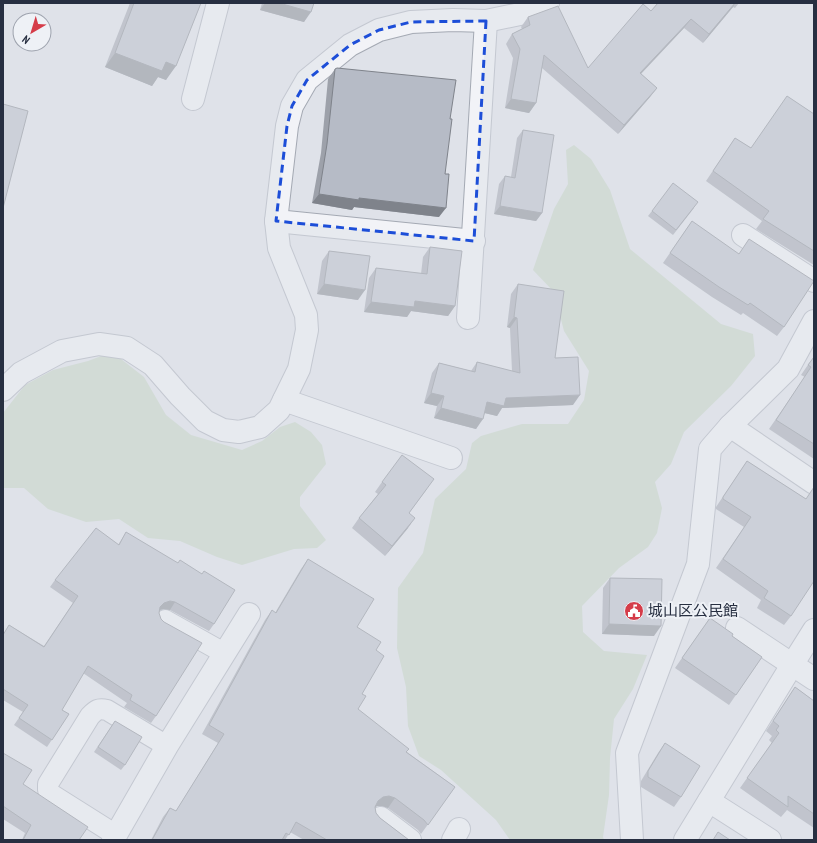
<svg xmlns="http://www.w3.org/2000/svg" width="817" height="843" font-family="'PT Sans Narrow','Noto Sans JP',sans-serif">
	<rect width="100%" height="100%" fill="#dfe2e9"/>
	<g fill="#c3d3bf">
		<path d="M574,145L591,159L610,190L630,249L721,324L753,334L755,356L731,386L684,432L671,464L655,482L662,508L657,533L648,547L619,568L582,606L583,632L604,651L647,655L633,689L614,719L610,758L609,795L603,837L604,840H510L496,820L441,770L419,756L408,726L406,687L397,648L398,588L423,553L435,499L466,469L472,443L481,436L522,424H568L584,400L589,371L564,331L554,292L533,270L554,209L568,184L566,150Z"/>
		<path d="M112,352L144,377L166,415L191,435L242,450L262,441L280,427L295,422L311,432L322,445L326,464L300,497V506L326,540L317,548L294,549L242,565L217,557L180,541L148,538L119,519L86,522L48,509L24,488H3V413L25,385L53,370L88,361Z"/>
	</g>
	<g fill="none" stroke-linecap="round" stroke-linejoin="round">
		<defs>
			<g id="service">
				<path d="M165,620L224,653"/>
				<path d="M116,835L51,794L48,790V784L90,716C96,710 98,708 107,710L167,746"/>
			</g>
			<g id="minor">
				<path d="M193,99L218,3"/>
				<path d="M276,221L474,241"/>
				<path d="M743,235L814,281"/>
				<path d="M468,318L486,21"/>
				<path d="M814,321L788,369L730,426L814,483"/>
				<path d="M3,390L21,373L62,351L99,344L127,348L153,365L180,396L205,421L223,430L239,432L260,427L279,410L299,369L307,330L306,315L279,248L276,221L287,126L292,106L307,80L350,45L379,30L411,22L453,20L486,21L520,14L548,3"/>
				<path d="M284,400L451,458"/>
				<path d="M737,628L814,679"/>
				<path d="M709,801L770,840"/>
				<path d="M381,818L410,840"/>
				<path d="M113,840L167,746L249,614"/>
				<path d="M453,840L459,829"/>
				<path d="M632,840L627,753L698,564L710,449L730,426"/>
				<path d="M685,840L792,665L814,630"/>
			</g>
		</defs>
		<use href="#service" stroke="#a4a9b3" stroke-width="22"/>
		<use href="#minor" stroke="#a4a9b3" stroke-width="24"/>
		<use href="#service" stroke="#f2f3f7" stroke-width="20"/>
		<use href="#minor" stroke="#f2f3f7" stroke-width="22"/>
	</g>
	<g fill="#9da1aa">
		<path d="M130,3H201L166,80L158,77L152,86L105,67Z"/>
		<path d="M262,3H314L304,22L260,10Z"/>
		<path d="M658,3H739L735,8L733,7L703,43L684,28L641,74L657,88L650,97L618,134L542,68L536,103L529,113L505,108L513,58L506,44L512,34L522,29L521,27L528,17L588,68L651,11Z"/>
		<path d="M335,69L450,119L439,217L354,207L352,210L312,203L321,153L328,79Z"/>
		<path d="M814,114V265L756,229L762,221L706,181L735,138L751,148Z"/>
		<path d="M523,130L542,213L536,221L494,214L499,184L505,176L511,177L517,138Z"/>
		<path d="M694,208L673,235L648,216L652,211Z"/>
		<path d="M692,221L784,327L777,336L743,313L741,315L712,297L663,263Z"/>
		<path d="M430,247L455,306L448,316L411,311L407,317L364,312L369,278L376,268L421,274L423,257Z"/>
		<path d="M329,251L358,300L317,294L322,261Z"/>
		<path d="M518,284L555,358L573,405L502,408L497,416L485,413L476,429L434,418L437,406L424,403L432,373L439,363L471,371L477,362L512,371L510,328L507,327L511,294Z"/>
		<path d="M814,356V459L769,429L805,377L801,375Z"/>
		<path d="M747,461L806,499L791,616L784,625L757,608L761,600L716,568L744,527L716,509V507Z"/>
		<path d="M382,482L427,489L409,513L408,528L385,556L352,528L359,518L378,494L375,492Z"/>
		<path d="M126,532L214,624L209,631L170,610L164,609L160,610L159,613L156,716L151,723L124,707L127,703L83,673L62,710L69,714L47,747L14,725L23,712L3,700V635L9,625L44,646L73,603L50,587L55,580L118,545Z"/>
		<path d="M308,559L357,627L376,650L362,694L358,709L407,752L455,787L421,834L418,830L388,808L382,806H377L375,807L376,813L380,818L409,840H304L290,832L285,840H151L163,817L170,808L176,811L218,743L202,734L265,620L272,610L275,613L301,569Z"/>
		<path d="M610,578L654,636L602,634L603,588Z"/>
		<path d="M710,618L732,636L762,657L729,705L675,668Z"/>
		<path d="M795,687L814,701V828L787,810L781,817L740,788L772,743L769,740L772,736L766,731Z"/>
		<path d="M115,721L125,765L121,770L94,752Z"/>
		<path d="M665,743L681,797L674,807L641,787V781L658,753Z"/>
		<path d="M3,753L23,784L79,840H22L25,833L3,819Z"/>
	</g>
	<g fill="#7f838b">
		<path d="M265,3H279L311,12L304,22L260,10Z"/>
		<path d="M735,3L733,7L703,43L709,34Z"/>
		<path d="M691,19L684,28L633,82L640,73Z"/>
		<path d="M115,53L166,62L176,66L166,80L158,77L152,86L105,67Z"/>
		<path d="M657,88L650,97L618,134L624,125Z"/>
		<path d="M511,99L536,103L529,113L505,108Z"/>
		<path d="M319,194L359,198L446,208L439,217L354,207L352,210L312,203Z"/>
		<path d="M500,206L542,213L536,221L494,214Z"/>
		<path d="M324,284L365,290L358,300L317,294Z"/>
		<path d="M415,301L455,306L448,316L411,311L407,317L364,312L371,302Z"/>
		<path d="M514,317L517,318L510,328L507,327Z"/>
		<path d="M431,393L444,396L437,406L424,403Z"/>
		<path d="M580,395L573,405L502,408L497,416L480,412L487,402L506,398Z"/>
		<path d="M441,408L483,419L476,429L434,418Z"/>
		<path d="M415,518L408,528L385,556L392,546Z"/>
		<path d="M170,601L175,602L170,610L164,609L159,610L160,607L164,603Z"/>
		<path d="M609,624L661,626L654,636L602,634Z"/>
		<path d="M389,796L395,798L388,808L382,806H377L371,811L378,801L383,797Z"/>
	</g>
	<g fill="#b6bbc6" stroke="#7f838b">
		<path d="M134,3H201L176,66L166,62L162,71L115,53Z"/>
		<path d="M279,3H314L311,12Z"/>
		<path d="M658,3H735L709,34L691,19L640,73L657,88L624,125L544,55L536,103L511,99L520,49L512,34L530,25L528,17L558,6L588,68L643,4L651,11Z"/>
		<path d="M337,68L456,80L450,119H452L445,174H449L446,208L359,198V200L319,194L327,144L335,69Z"/>
		<path d="M787,96L814,114V251L763,219L769,211L713,171L735,138L751,148Z"/>
		<path d="M3,104L28,111L3,208Z"/>
		<path d="M523,130L554,135L542,213L500,206L505,176L515,178Z"/>
		<path d="M673,183L698,202L676,230L652,211Z"/>
		<path d="M692,221L739,254L749,239L814,281L784,327L750,303L748,305L719,287L670,253Z"/>
		<path d="M430,247L462,251L455,306L415,301L414,307L371,302L376,268L427,274Z"/>
		<path d="M329,251L370,256L365,290L324,284Z"/>
		<path d="M518,284L564,291L555,358L578,357L580,395L506,398L504,406L487,402L483,419L441,408L444,396L431,393L439,363L475,372L477,362L520,373L517,318L514,317Z"/>
		<path d="M814,357V444L776,420L811,367L808,365Z"/>
		<path d="M402,455L434,479L409,513L415,518L392,546L359,518L386,485L382,482Z"/>
		<path d="M747,461L806,499L814,487V581L791,616L764,598L768,591L723,559L751,517L723,499V497Z"/>
		<path d="M96,528L119,545L126,532L178,563L180,560L202,574L204,571L235,590L214,624L175,602L170,601L164,603L160,607L159,613L161,619L164,622L202,643L156,716L130,700L132,695L88,666L62,710L69,714L52,740L19,718L28,705L3,689V635L9,625L44,647L78,596L55,580Z"/>
		<path d="M308,559L374,599L357,627L381,642L376,650L384,656L362,694L366,696L358,709L409,749L406,752L455,787L428,825L424,820L395,798L389,796L383,797L378,801L375,807L376,813L380,818L409,840H327L296,822L289,835L286,833L282,840H152L170,808L176,811L224,734L209,725L272,610L276,613Z"/>
		<path d="M610,578L662,579L661,626L609,624Z"/>
		<path d="M710,618L733,634L732,636L762,657L736,695L682,658Z"/>
		<path d="M795,687L814,701V814L788,796V807L747,778L779,733L776,730L779,726L773,721Z"/>
		<path d="M115,721L142,737L125,765L98,747Z"/>
		<path d="M665,743L700,766L681,797L648,777V771Z"/>
		<path d="M3,753L32,770L23,784L88,827L79,840H23L31,825L3,806Z"/>
		<path d="M718,832L730,840H713Z"/>
	</g>
	<path d="M0 0H817V843H0ZM486,21L474,241L276,221L287,126L292,106L307,80L350,45L379,30L411,22Z" fill="#dfe2e9" fill-opacity=".55" fill-rule="evenodd"/>
	<path fill="none" stroke="#1d4ed8" stroke-width="3" stroke-dasharray="8 5" stroke-linejoin="round" d="M486,21L474,241L276,221L287,126L292,106L307,80L350,45L379,30L411,22Z"/>
	<defs>
		<symbol id="civic-disc" viewBox="-11 -11 22 22"><circle r="9.5" fill="#d53c49" stroke="#eef1f6"/><path d="M-.6-6.5H3V-4.5H.6V-3L4-1V1h2V6H-6V1h2V-1L-.6-3ZM-1.2 2.5V6h2.4V2.5Z" fill="#fff"/></symbol>
	</defs>
	<g fill-rule="evenodd">
		<use href="#civic-disc" x="623" y="600" width="22" height="22"/>
	</g>
	<g text-anchor="middle" stroke-width="4" stroke-linejoin="round" paint-order="stroke">
		<g font-size="15" fill="#272f41" stroke="#eef1f6" text-anchor="start">
			<text x="648" y="616">城山区公民館</text>
		</g>
	</g>
	<rect width="817" height="843" fill="none" stroke="#272f41" stroke-width="8"/>
	<g transform="translate(32 32) rotate(218)"><circle r="19" fill="#eef1f6" stroke="#9ea3ae"/>
	<path d="M0-3L7 15L0 10L-7 15Z" fill="#d53c49"/>
	<text y="-6" font-size="11" font-weight="bold" text-anchor="middle" fill="#272f41">N</text>
	</g>
</svg>
